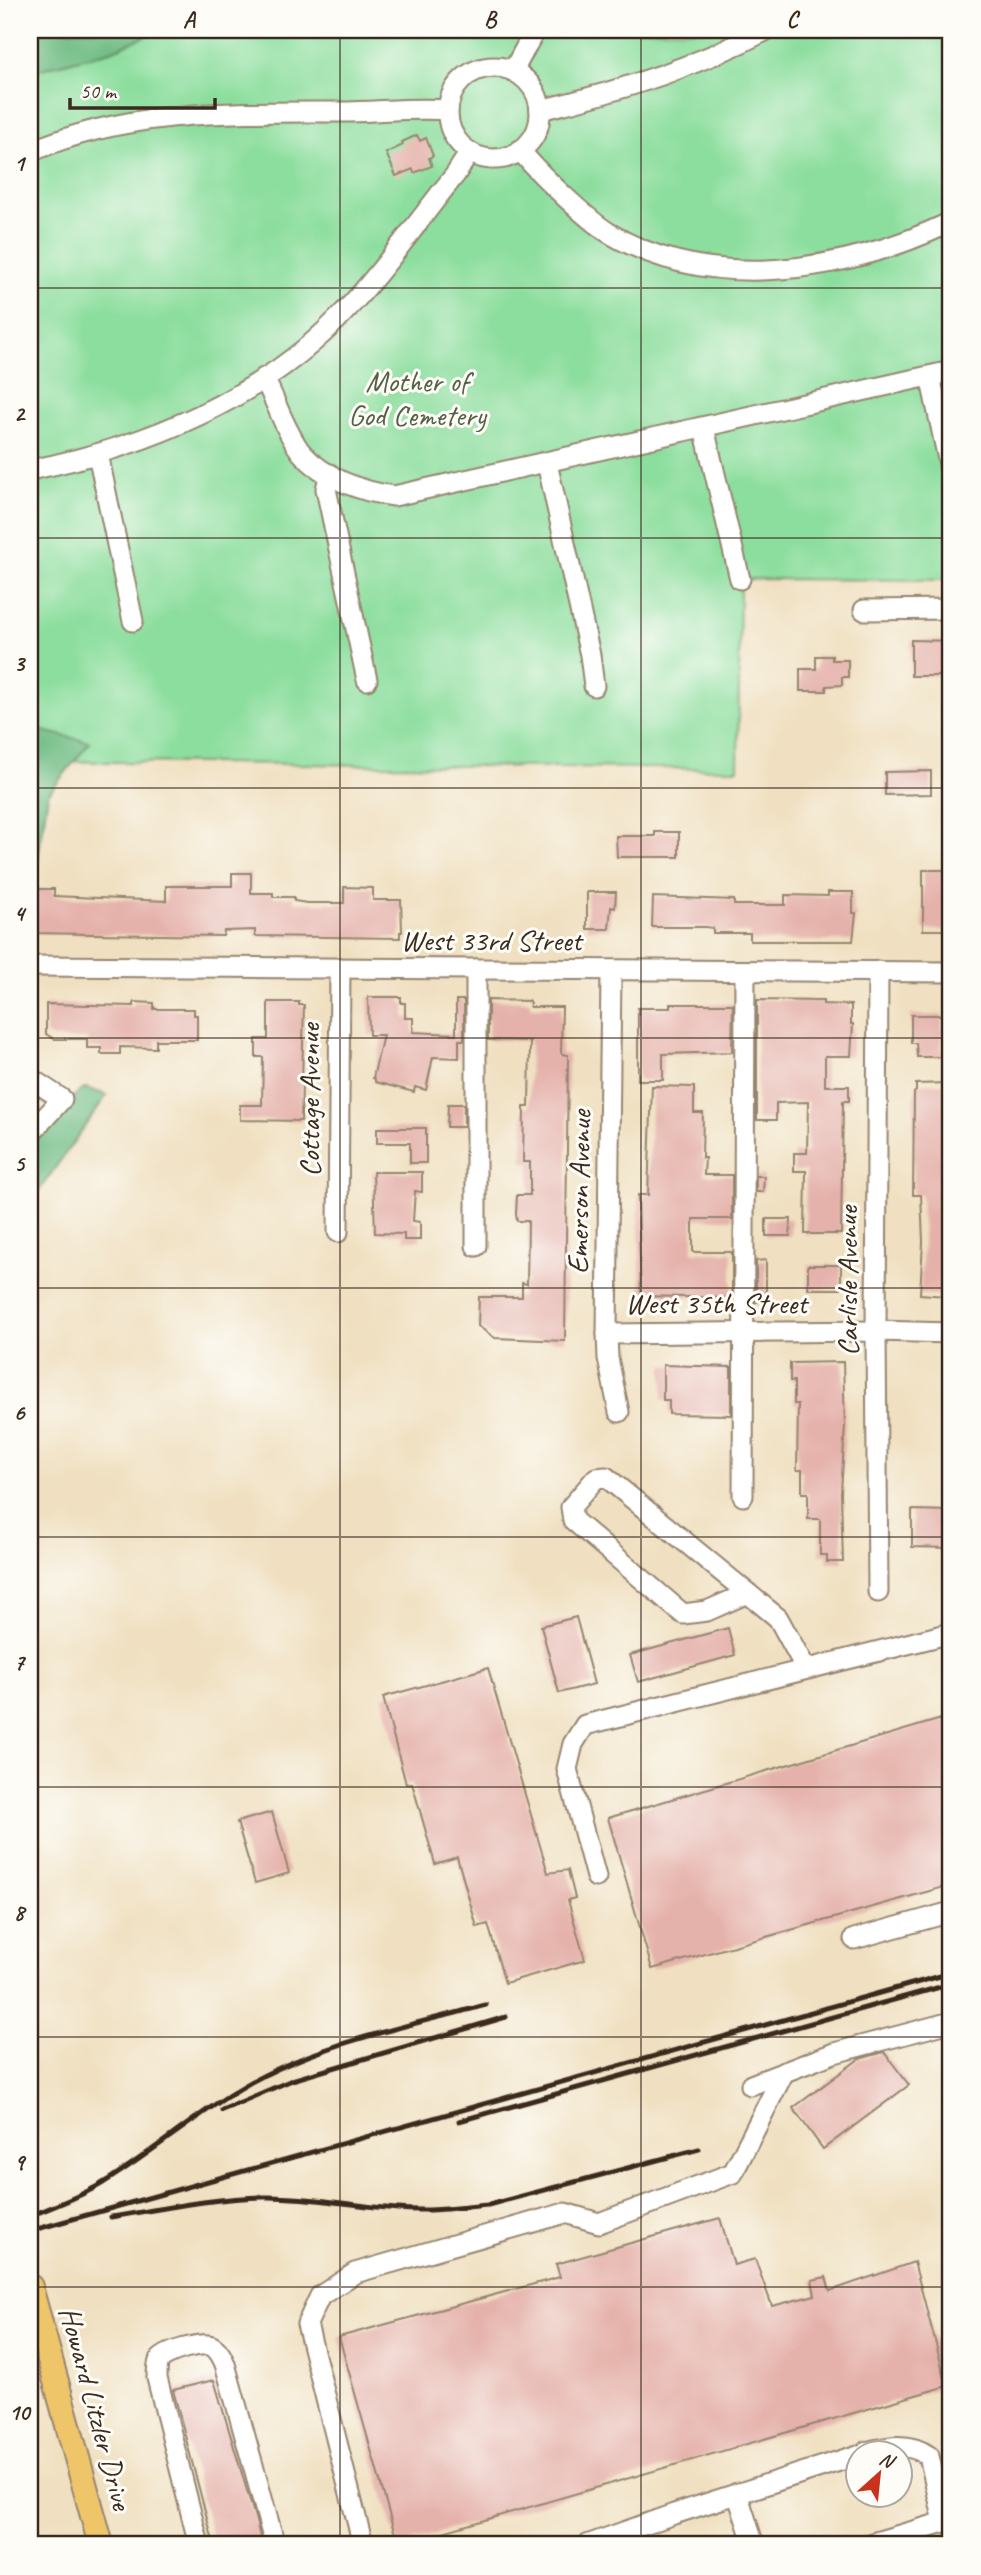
<svg xmlns="http://www.w3.org/2000/svg" width="981" height="2575" font-family="Caveat,sans-serif">
	<rect width="100%" height="100%" fill="#fdfcf7"/>
	<filter id="ink" filterUnits="userSpaceOnUse"><feTurbulence type="fractalNoise" baseFrequency=".0143" numOctaves="2"/><feDisplacementMap in="SourceGraphic" scale="14" xChannelSelector="R" yChannelSelector="G"/><feConvolveMatrix kernelMatrix="1 2 1 2 8 2 1 2 1" color-interpolation-filters="sRGB"/></filter>
	<filter id="wash" filterUnits="userSpaceOnUse"><feTurbulence type="fractalNoise" baseFrequency=".00686" numOctaves="4" result="noise"/><feDisplacementMap in="SourceGraphic" scale="28" xChannelSelector="R" yChannelSelector="G"/><feGaussianBlur stdDeviation="1.57" result="paint"/><feColorMatrix in="noise" values="0 0 0 0 0 0 0 0 0 0 0 0 0 0 0 0 0 1.4 0 .05"/><feComposite in="paint" operator="in"/></filter>
	<g filter="url(#wash)">
		<rect width="100%" height="100%" fill="#f0e0c1"/>
		<path fill="#8cde9e" stroke="#64845e" stroke-width="2" d="M30,30H951V580L740,579L738,769L30,761Z"/>
		<g fill="#71bd85" stroke="#567452" stroke-width="2">
			<path d="M30,30H160L111,51L30,72Z"/>
			<path d="M30,728L90,742L48,794L37,864L30,863Z"/>
			<path d="M85,1088L107,1095L30,1203V1128Z"/>
		</g>
		<g id="blocks">
			<g fill="#e5b2ab">
				<path d="M417,135L420,141L426,138L433,156L429,158L432,166L414,173L413,169L396,176L386,153L403,145L402,142Z"/>
				<path d="M911,640L951,641V676H911Z"/>
				<path d="M816,656H832V660H848V677H842V685L826,686V691H800V669H816Z"/>
				<path d="M931,771V794L885,795V772Z"/>
				<path d="M655,832H679V857H617L616,836H655Z"/>
				<rect x="923" y="870" width="26" height="60"/>
				<path d="M232,873H251V893H273V897H294V901L307,903H344V887L373,888V900H401L402,932H400V938L255,936V930L224,931L223,936L30,933V889H54V896L166,901V886H232Z"/>
				<path d="M587,892H616L615,908L611,907L609,929H587Z"/>
				<path d="M828,892H853V913H856L853,941H750V933H713V928L706,927H652L653,897L734,900V905H785V895L828,896Z"/>
				<path d="M368,997H401V1003H405V1018H413V1032L456,1034V1000H464V1040H459V1058L433,1057L426,1090L415,1087L414,1092L375,1082V1079L373,1078L383,1035H369Z"/>
				<path d="M488,1000L530,1001V1007H562L561,1052L562,1054L568,1055L565,1341L495,1338L478,1326L479,1297H522V1283L527,1284L528,1221H517L516,1214L517,1195H530V1162H523L524,1107H529L530,1041L488,1040Z"/>
				<path d="M757,1000L823,1001V1004L851,1005V1024H853L851,1056H825V1086H849V1101H843L841,1234H805L806,1171H794V1153H807L808,1102L776,1103V1120H757Z"/>
				<path d="M134,1002L154,1003V1009H194V1015H197V1040H156V1048L120,1047V1054H101V1048H87V1039H54L46,1034V1004L134,1006Z"/>
				<path d="M268,1002H299V1005H304L301,1121L240,1120V1105H262L263,1057H256V1039H268Z"/>
				<path d="M670,1004H733L732,1052L663,1054V1080H638V1008H670Z"/>
				<path d="M911,1015H942V1057H917L916,1043H911Z"/>
				<path d="M948,1083V1091H951V1290H946V1296L920,1294L923,1242L921,1195H913L914,1093L916,1091V1084Z"/>
				<path d="M652,1086L694,1087V1113H703L702,1158H705L704,1175H732V1219H693V1252H732V1298L641,1296L638,1195H648Z"/>
				<path d="M448,1104H464V1127H447Z"/>
				<path d="M377,1128H426V1163H410V1143H377Z"/>
				<path d="M373,1172H422V1192L415,1191L413,1221L420,1222V1240H404V1234L375,1233Z"/>
				<path d="M756,1176H764L763,1192H756Z"/>
				<path d="M766,1219H791L790,1236H766Z"/>
				<path d="M766,1260V1302H756V1261Z"/>
				<rect x="808" y="1265" width="33" height="24"/>
				<path d="M843,1362L845,1425L841,1493L843,1562H827V1555H820V1519H808V1493H802V1470H797L798,1404H794V1381H790V1363Z"/>
				<path d="M663,1365L731,1367V1415L669,1414V1400H663Z"/>
				<path d="M912,1510L951,1511V1548L912,1547Z"/>
				<path d="M576,1617L594,1684L559,1693L541,1626Z"/>
				<path d="M728,1628L735,1655L638,1682L630,1655Z"/>
				<path d="M488,1668L548,1873L568,1870L575,1898L568,1900L585,1960L505,1983L488,1924L477,1927L457,1857L435,1864L412,1783L406,1784L383,1697Z"/>
				<path d="M951,1716V1885L652,1969L608,1818Z"/>
				<path d="M272,1812L289,1873L255,1883L237,1822Z"/>
				<path d="M884,2052L909,2085L823,2149L793,2108L859,2059Z"/>
				<path d="M720,2218L734,2265L755,2259L772,2306L815,2295L812,2280L826,2277L830,2291L914,2262L947,2386L398,2545L339,2337L560,2277L556,2264Z"/>
				<path d="M214,2380L256,2521L262,2545H214L173,2390Z"/>
			</g>
		</g>
	</g>
	<g filter="url(#ink)">
		<use href="#blocks" fill-opacity="0" stroke="#968570" stroke-width="2"/>
		<g fill="none" stroke-linecap="round" stroke-linejoin="round">
			<defs>
				<g id="minor">
					<circle cx="494" cy="113" r="46"/>
					<path d="M513,71L535,30"/>
					<path d="M540,110C618,92 695,67 767,30"/>
					<path d="M520,150C533,167 548,181 564,196C578,209 593,223 609,233C713,295 848,271 951,222"/>
					<path d="M30,152C128,109 236,112 341,112C377,112 412,107 448,110"/>
					<path d="M930,376L951,473"/>
					<path d="M264,378C276,401 285,431 301,452C323,478 362,492 394,496L951,371"/>
					<path d="M704,428L740,579"/>
					<path d="M98,454L133,621"/>
					<path d="M547,463L590,655L594,686"/>
					<path d="M30,470C146,447 267,397 348,308C387,267 419,219 455,175L470,152"/>
					<path d="M330,474L326,489L367,680"/>
					<path d="M864,610L951,609"/>
					<path d="M30,966L951,972"/>
					<path d="M611,971L607,1334L608,1358L619,1412"/>
					<path d="M30,1078L62,1099L30,1134"/>
					<path d="M338,1232L340,968"/>
					<path d="M476,1246V969"/>
					<path d="M607,1334L876,1331L951,1333"/>
					<path d="M743,1496L745,971"/>
					<path d="M878,1592L876,1331L878,971"/>
					<path d="M748,1593L707,1611L683,1614L573,1520L571,1507L596,1478L606,1477L778,1618L806,1669"/>
					<path d="M596,1877L567,1769L573,1744L585,1725L951,1633"/>
					<path d="M854,1939L951,1912"/>
					<path d="M751,2085L834,2053L951,2022"/>
					<path d="M866,2452C889,2446 909,2442 929,2456L944,2522"/>
					<path d="M737,2493L754,2545"/>
					<path d="M199,2545L157,2378C157,2372 157,2366 159,2361C164,2352 203,2341 212,2346C219,2350 222,2357 225,2364L275,2545"/>
					<path d="M363,2545L307,2324L320,2296L355,2273L565,2213L599,2223L733,2173L784,2072"/>
					<path d="M587,2545L674,2514L858,2455"/>
					<path d="M865,2545L951,2520"/>
				</g>
				<path id="major" d="M30,2287L101,2545"/>
			</defs>
			<use href="#minor" stroke="#968570" stroke-width="23"/>
			<use href="#major" stroke="#968570" stroke-width="28"/>
			<use href="#minor" stroke="#fff" stroke-width="19"/>
			<use href="#major" stroke="#eec569" stroke-width="24"/>
			<g stroke="#3b2a1e" stroke-width="5">
				<path d="M222,2110L292,2080L506,2017"/>
				<path d="M459,2121L951,1984"/>
				<path d="M30,2216C54,2206 80,2197 103,2183C150,2154 192,2118 239,2089C311,2045 405,2027 486,2005"/>
				<path d="M111,2217C161,2209 213,2198 264,2197C309,2196 353,2206 398,2209C427,2212 459,2208 488,2205L699,2149"/>
				<path d="M30,2231L951,1973"/>
			</g>
		</g>
	</g>
	<path fill="none" stroke="#3b2a1e" stroke-width="2" stroke-opacity="0.55" d="M340,30V2545M641,30V2545M30,288H951M30,538H951M30,788H951M30,1038H951M30,1288H951M30,1537H951M30,1787H951M30,2037H951M30,2287H951"/>
	<g text-anchor="middle" stroke-width="6" stroke-linejoin="round" paint-order="stroke">
		<g font-size="30" fill="#536044" stroke="#fdfcf7">
			<text x="417" y="391">Mother of<tspan x="417" dy="34">God Cemetery</tspan></text>
		</g>
		<g font-size="30" fill="#3b2a1e" stroke="#fdfcf7">
			<text x="491" y="950">West 33rd Street</text>
			<text transform="translate(309 1100) rotate(-90)" y="10">Cottage Avenue</text>
			<text transform="translate(579 1192) rotate(-89)" y="10">Emerson Avenue</text>
			<text transform="translate(847 1281) rotate(-90)" y="10">Carlisle Avenue</text>
			<text x="716" y="1313">West 35th Street</text>
			<text transform="translate(96 2408) rotate(75)" y="10">Howard Litzler Drive</text>
		</g>
	</g>
	<rect width="981" height="2575" fill="none" stroke="#fdfcf7" stroke-width="77"/>
	<g transform="translate(879 2474) rotate(27)"><circle r="33" fill="#fdfcf7" stroke="#afa8a0" stroke-width="2"/>
	<path d="M0-5L12 26L0 18L-12 26Z" fill="#c8321e"/>
	<text y="-10" font-size="19" font-weight="bold" text-anchor="middle" fill="#3b2a1e">N</text>
	</g>
	<path d="M70 98v10h145v-10" fill="none" stroke="#3b2a1e" stroke-width="3.5"/>
	<text x="80" y="98" font-size="21" fill="#3b2a1e" stroke="#fdfcf7" stroke-width="5" paint-order="stroke">50 m</text>
	<rect x="38" y="38" width="904" height="2498" fill="none" stroke="#3b2a1e" stroke-width="2.5"/>
	<g font-size="23" text-anchor="middle" font-weight="bold" fill="#3b2a1e">
		<text x="189" y="27">A</text>
		<text x="490" y="27">B</text>
		<text x="792" y="27">C</text>
		<text x="19" y="171">1</text>
		<text x="19" y="421">2</text>
		<text x="19" y="671">3</text>
		<text x="19" y="921">4</text>
		<text x="19" y="1171">5</text>
		<text x="19" y="1420">6</text>
		<text x="19" y="1670">7</text>
		<text x="19" y="1920">8</text>
		<text x="19" y="2170">9</text>
		<text x="19" y="2420">10</text>
	</g>
</svg>
